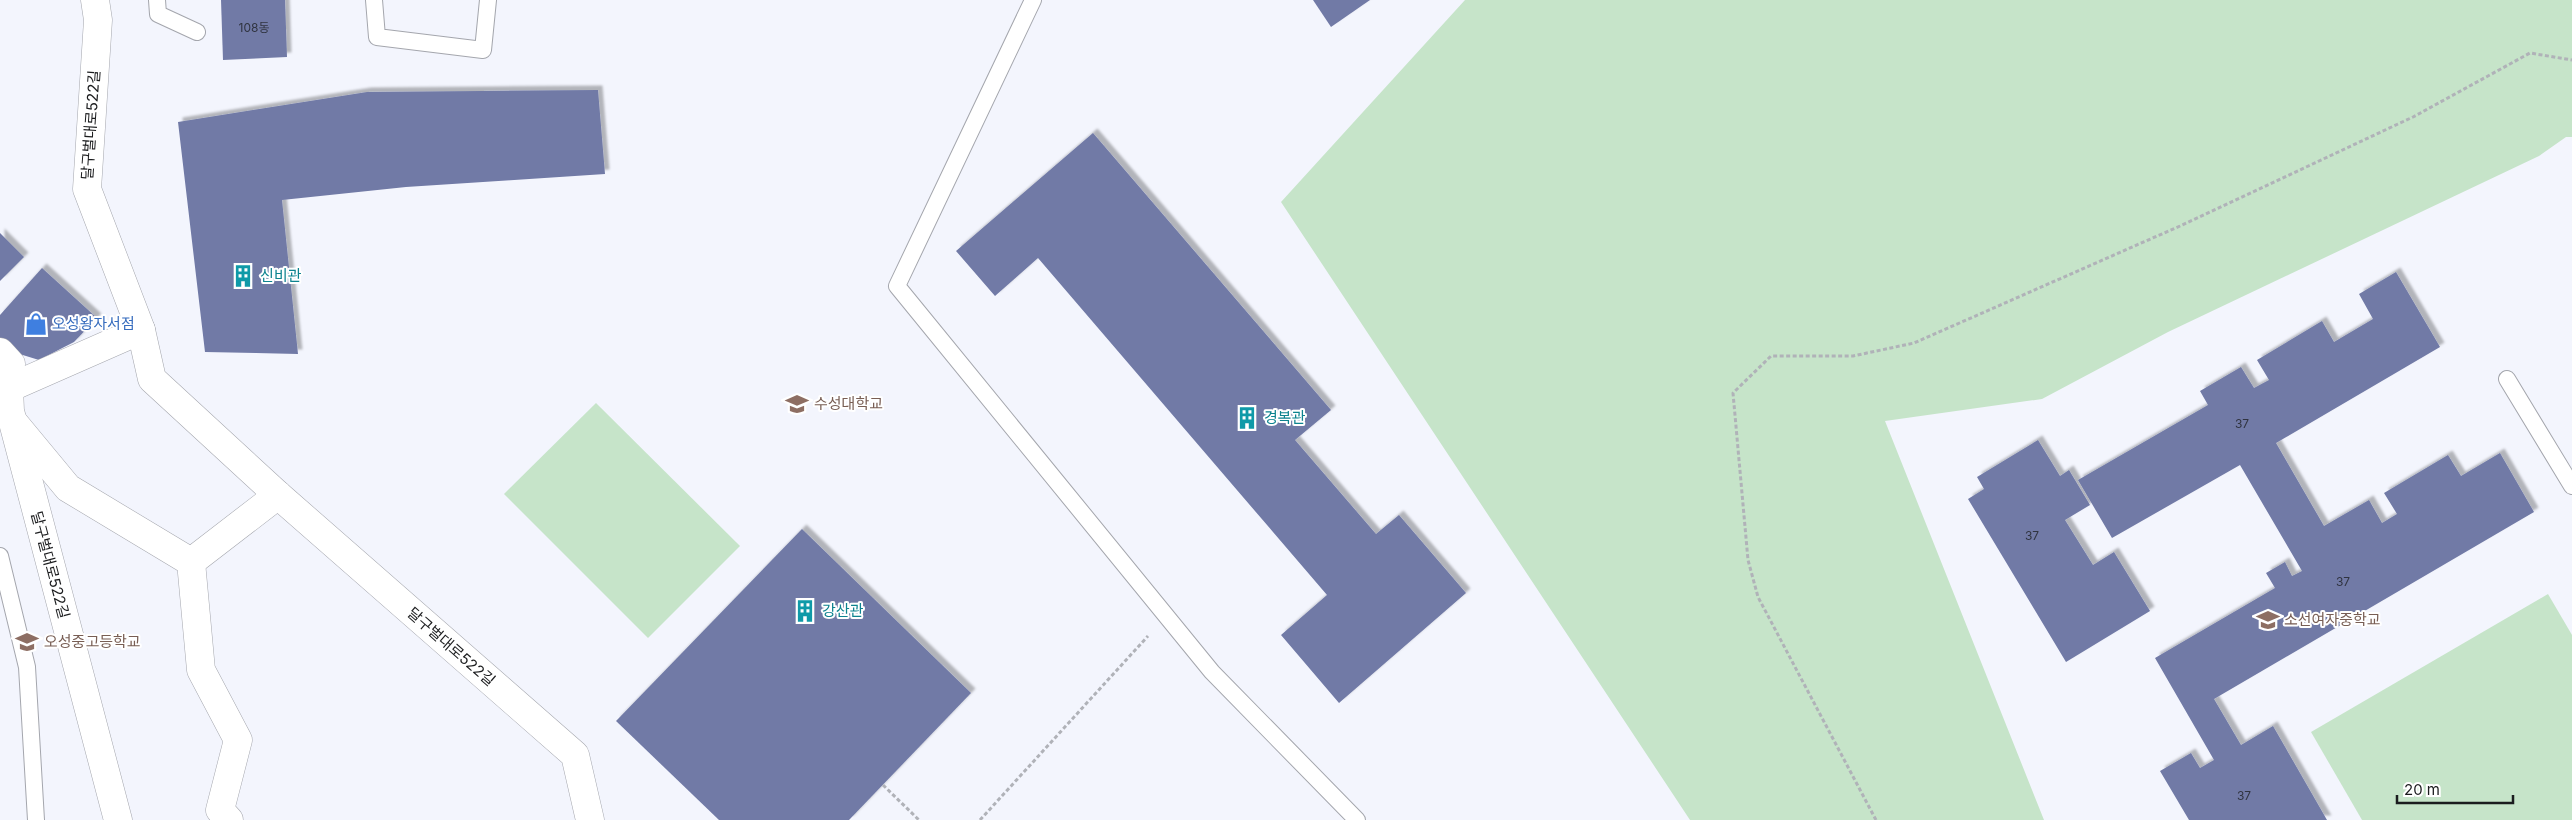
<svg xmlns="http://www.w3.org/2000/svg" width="2572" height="820" font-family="Inter,'Noto Sans KR',sans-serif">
	<defs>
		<filter id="shadow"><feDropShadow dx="4.5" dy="-4.5" stdDeviation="1" flood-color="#0004"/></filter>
	</defs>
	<rect width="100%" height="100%" fill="#f3f5fd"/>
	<g fill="#c6e4c9">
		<path d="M1465,0H2572V137H2566L2539,156L2168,332L2042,399L1885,421L2044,820H1690L1281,202Z"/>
		<path d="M596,403L740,546L648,638L504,494Z"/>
		<path d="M2548,594L2572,635V820H2362L2311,732Z"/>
	</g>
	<g fill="#717aa6" filter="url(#shadow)">
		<path d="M221,0H285L287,57L223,60Z"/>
		<path d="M1313,0H1370L1331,27Z"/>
		<path d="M598,90L605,174L406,187L282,200L298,354L205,352L178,122L367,92Z"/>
		<path d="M1093,133L1331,410L1295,440L1376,534L1399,515L1466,593L1339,703L1281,635L1327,595L1038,258L995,296L956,251Z"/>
		<path d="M0,233L24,257L0,281Z"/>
		<path d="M42,268L97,318L74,342L39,360L13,352L0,340V315Z"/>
		<path d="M2396,272L2440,347L2276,443L2324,526L2369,500L2382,523L2397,514L2384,493L2448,455L2461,476L2500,453L2534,512L2214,699L2241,745L2273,726L2327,820H2189L2160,771L2191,753L2200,768L2214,760L2155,658L2275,588L2266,573L2285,562L2292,576L2302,571L2240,465L2112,538L2078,480L2208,405L2200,391L2241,367L2254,388L2269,380L2257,360L2322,321L2334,342L2373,319L2359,294Z"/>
		<path d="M2038,440L2060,476L2069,470L2090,505L2065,520L2093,565L2114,552L2150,611L2066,662L1968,499L1984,489L1977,477Z"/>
		<path d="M802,529L971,693L849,820H719L616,721Z"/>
	</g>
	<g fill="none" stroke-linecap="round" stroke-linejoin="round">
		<defs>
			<g id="lane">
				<path d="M157,0L158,14L197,32"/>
				<path d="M374,0L377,37L483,50L488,0"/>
				<path d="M1033,0L897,286L1212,672L1357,820"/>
				<path d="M2507,379L2572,486"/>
				<path d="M0,556L27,667L36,820"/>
			</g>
			<g id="street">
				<path d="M141,330L152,379L278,495L575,755L590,820"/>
				<path d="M0,352L11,364L9,388L10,411L118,820"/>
				<path d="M0,392L141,330L87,189L98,20L95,0"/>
				<path d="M15,424L68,488L191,562L201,670L238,740L220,810L229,820"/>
				<path d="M191,562L278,495"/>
			</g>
		</defs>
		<use href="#lane" stroke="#a4a6ad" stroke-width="18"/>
		<use href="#street" stroke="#a4a6ad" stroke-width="29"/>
		<g stroke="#b0b2b8" stroke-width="3" stroke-dasharray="4 2.5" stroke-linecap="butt">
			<path d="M883,785L919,820"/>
			<path d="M980,820L1148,636"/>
			<path d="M1876,820L1758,597L1748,560L1733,393L1771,356H1853L1914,343L2180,226L2413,117L2530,53L2572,60"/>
		</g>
		<use href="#lane" stroke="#fff" stroke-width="16"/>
		<use href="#street" stroke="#fff" stroke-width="28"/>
	</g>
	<defs>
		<symbol id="building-bare" viewBox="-9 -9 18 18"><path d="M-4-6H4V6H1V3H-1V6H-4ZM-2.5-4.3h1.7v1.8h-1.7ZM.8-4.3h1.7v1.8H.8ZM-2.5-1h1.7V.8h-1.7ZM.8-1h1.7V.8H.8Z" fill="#0f9aa8" stroke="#fff" stroke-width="2.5" paint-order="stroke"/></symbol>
		<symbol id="shop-bare" viewBox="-9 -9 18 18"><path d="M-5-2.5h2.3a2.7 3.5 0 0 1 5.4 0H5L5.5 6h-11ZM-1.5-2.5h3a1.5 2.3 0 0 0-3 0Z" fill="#3f7fe0" stroke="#fff" stroke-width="2.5" paint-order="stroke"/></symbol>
		<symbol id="university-bare" viewBox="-9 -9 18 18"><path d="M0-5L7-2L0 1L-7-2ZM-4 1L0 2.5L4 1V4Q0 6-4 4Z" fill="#8d6e63" stroke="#fff" stroke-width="2.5" paint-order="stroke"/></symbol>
		<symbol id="school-bare" viewBox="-9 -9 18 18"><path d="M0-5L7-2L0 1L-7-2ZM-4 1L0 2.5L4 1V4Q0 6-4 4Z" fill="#8d6e63" stroke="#fff" stroke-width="2.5" paint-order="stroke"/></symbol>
	</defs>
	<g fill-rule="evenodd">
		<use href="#building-bare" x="227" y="260" width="32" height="32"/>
		<use href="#shop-bare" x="20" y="308" width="32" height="32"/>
		<use href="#university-bare" x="781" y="388" width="32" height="32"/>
		<use href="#building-bare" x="1231" y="402" width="32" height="32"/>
		<use href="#building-bare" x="789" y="595" width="32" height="32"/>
		<use href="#school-bare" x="2252" y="604" width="32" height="32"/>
		<use href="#school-bare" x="11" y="626" width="32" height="32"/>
	</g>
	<g text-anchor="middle" stroke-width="4" stroke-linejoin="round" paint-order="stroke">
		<g font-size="12" fill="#303440">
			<text x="254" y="32">108동</text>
			<text x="2242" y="428">37</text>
			<text x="2032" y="540">37</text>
			<text x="2343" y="586">37</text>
			<text x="2244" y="800">37</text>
		</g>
		<g font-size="15" fill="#1b1c1e" stroke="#fff">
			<text transform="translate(91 125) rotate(-86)" y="5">달구벌대로522길</text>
			<text transform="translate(50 565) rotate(75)" y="5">달구벌대로522길</text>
			<text transform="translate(451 647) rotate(41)" y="5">달구벌대로522길</text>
		</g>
		<g font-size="15" fill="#0d838f" stroke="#fff" text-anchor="start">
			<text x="260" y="281">신비관</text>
			<text x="1264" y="423">경복관</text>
			<text x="822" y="616">강산관</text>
		</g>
		<g font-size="15" fill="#366cbe" stroke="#fff" text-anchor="start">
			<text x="52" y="329">오성왕자서점</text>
		</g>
		<g font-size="15" fill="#785e54" stroke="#fff" text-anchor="start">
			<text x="814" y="409">수성대학교</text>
			<text x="2284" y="625">소선여자중학교</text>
			<text x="44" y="647">오성중고등학교</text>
		</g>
	</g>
	<path d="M2397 795v8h116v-8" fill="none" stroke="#1b1c1e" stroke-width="2.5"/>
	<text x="2404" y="795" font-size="15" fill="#1b1c1e" stroke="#ffffff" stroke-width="4" paint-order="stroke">20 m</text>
</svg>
